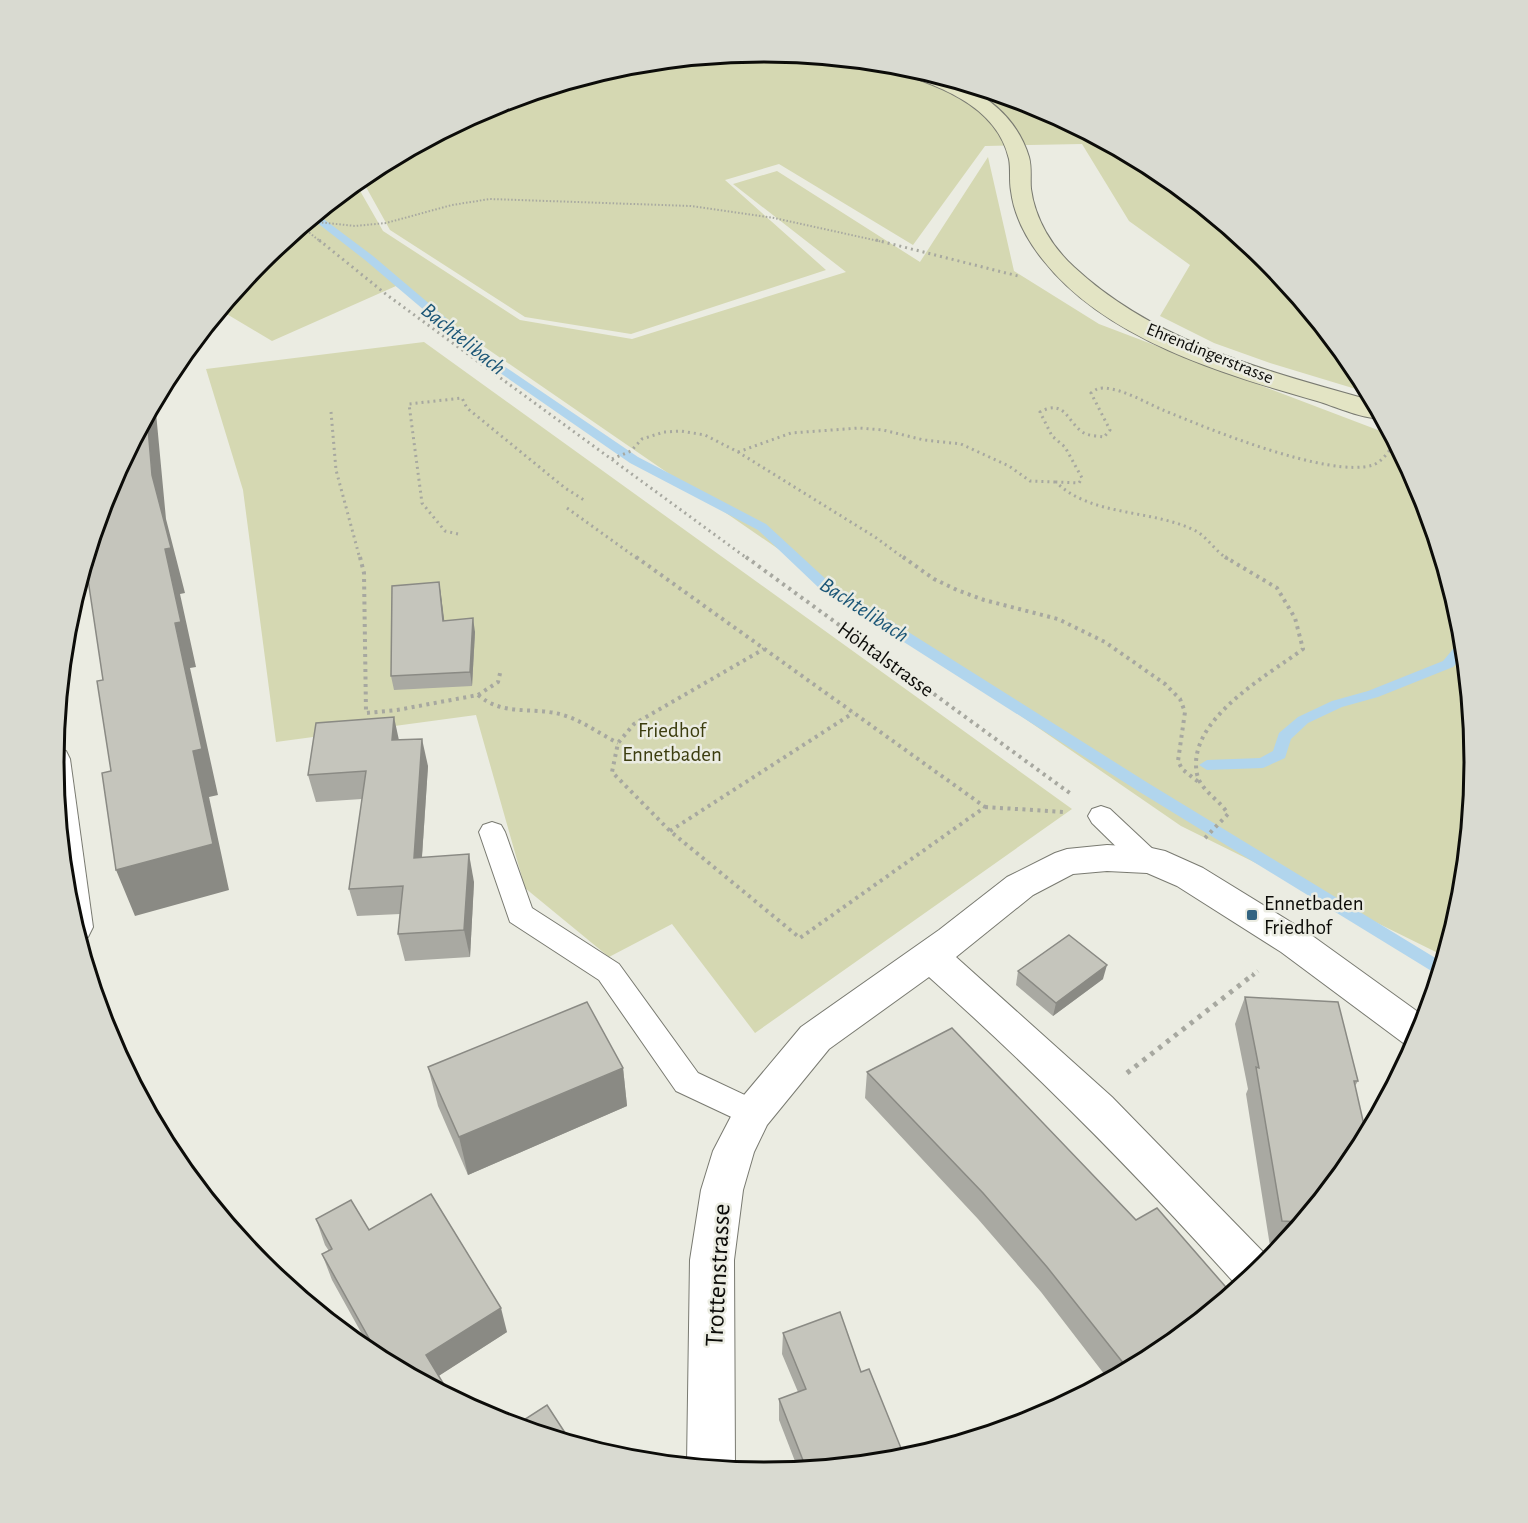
<svg xmlns="http://www.w3.org/2000/svg" width="1528" height="1523" font-family="'Alegreya Sans',sans-serif">
	<rect width="100%" height="100%" fill="#ebece2"/>
	<g fill="#d5d8b2">
		<path d="M764,51L903,65L1036,105L1159,171L1267,259L1355,367L1369,393L1270,363L1214,343L1160,316L1190,265L1129,221L1082,144L985,146L913,245L779,164L725,180L826,270L631,334L525,317L390,230L361,178L370,171L492,105L626,65Z"/>
		<path d="M988,157L1014,271L1099,324L1391,435L1421,490L1461,623L1474,762L1461,900L1444,956L1181,826L396,286L272,341L220,310L257,264L266,261L262,259L355,182L383,231L520,320L632,339L846,272L733,184L777,171L920,262Z"/>
		<path d="M424,342L1072,809L755,1033L672,924L609,957L525,888L476,715L276,742L243,490L206,369Z"/>
	</g>
	<g fill="none" stroke-linecap="round" stroke-linejoin="round">
		<g fill="#b1d5ed" fill-rule="evenodd">
			<path d="M317,214L373,256L498,362L638,457L766,524L829,582L1148,783L1442,962L1438,975L1138,791L819,588L758,530L630,463L490,366L365,260L311,218Z"/>
			<path d="M1463,648L1464,656L1453,667L1378,697L1342,707L1308,723L1291,739L1285,758L1263,768L1207,770L1199,765L1207,760L1260,758L1273,751L1279,733L1298,717L1332,701L1368,691L1443,661L1453,649Z"/>
		</g>
		<defs>
			<g id="lane">
				<path d="M1101,806L1110,809L1157,853L1161,860L1157,867L1147,870L1137,867L1092,823L1088,816L1092,809Z"/>
				<path d="M492,822L501,825L505,832L532,908L619,964L698,1073L764,1104L769,1113L764,1122L753,1126L742,1122L676,1091L599,980L510,922L479,832L483,825Z"/>
			</g>
			<g id="street">
				<path d="M55,748L66,751L70,759L93,927L88,937L79,940L67,900L54,761Z"/>
				<path d="M1107,845L1147,847L1165,851L1203,868L1307,932L1425,1017L1413,1048L1406,1045L1281,952L1177,886L1147,873L1107,871L1073,874L1033,895L956,957L1112,1097L1270,1259L1238,1287C1140,1178 1038,1074 929,977L829,1049L767,1125L754,1152L743,1190L734,1260L735,1467L734,1469L687,1464L690,1260L701,1190L713,1151L739,1101L801,1027L939,930L1007,877L1055,853L1067,849Z"/>
			</g>
			<path id="secondary" d="M877,62C937,68 1010,93 1029,157C1032,168 1030,179 1031,189C1035,219 1052,247 1074,267C1157,344 1268,371 1373,401L1382,418C1365,420 1334,406 1317,401C1223,374 1106,340 1043,260C1027,240 1014,216 1011,191C1009,180 1011,169 1009,159C996,101 928,82 879,67Z"/>
		</defs>
		<use href="#lane" stroke="#797a71" stroke-width="2"/>
		<use href="#street" stroke="#797a71" stroke-width="2"/>
		<use href="#secondary" stroke="#797a71" stroke-width="2"/>
		<g stroke="#a7a8a0" stroke-width="2" stroke-dasharray="1.5 2" stroke-linecap="butt">
			<path d="M308,221L355,226L386,223L452,205L490,199L691,206L774,218L883,242"/>
			<path d="M301,226L321,242"/>
		</g>
		<g stroke="#a7a8a0" stroke-width="3" stroke-dasharray="2 4" stroke-linecap="butt">
			<path d="M319,240L387,295L748,559"/>
			<path d="M876,240L1018,276"/>
			<path d="M331,412L336,470L360,559"/>
			<path d="M738,452L791,433L859,428L883,430L924,440L961,444L1009,466L1030,481L1056,482"/>
			<path d="M612,459L631,451L642,439L664,432L681,431L705,435L738,452L875,537L905,559"/>
			<path d="M567,508L638,559"/>
			<path d="M458,534L445,531L422,503L409,404L462,398L467,408L565,488L584,500"/>
			<path d="M1228,559C1216,552 1208,538 1196,531C1153,509 1091,517 1056,482L1079,483L1082,478L1065,447L1052,436L1040,412C1066,398 1067,423 1084,433C1089,436 1098,436 1104,437L1110,430L1091,393C1095,390 1098,388 1103,388C1124,389 1144,402 1163,410C1206,428 1330,479 1373,465C1382,462 1389,451 1395,443"/>
		</g>
		<g stroke="#a7a8a0" stroke-width="4" stroke-dasharray="3 4.5" stroke-linecap="butt">
			<path d="M360,557L364,573L366,713L397,710L478,695L498,682L501,669"/>
			<path d="M636,557L985,807L800,938L670,831L612,772L618,743L634,724L764,649"/>
			<path d="M746,557L1071,794"/>
			<path d="M903,557L934,579L957,590L984,600L1058,619L1105,642L1165,684L1180,699L1185,712L1178,761L1182,769L1201,784"/>
			<path d="M478,695C504,717 533,706 563,715C583,721 600,734 618,743"/>
			<path d="M985,807L1064,812"/>
			<path d="M670,831L853,713"/>
			<path d="M1205,838L1228,814C1220,800 1200,790 1197,774C1186,720 1267,676 1303,649L1295,618L1277,588L1225,557"/>
			<path d="M1252,976L1258,971"/>
		</g>
		<path stroke="#a7a8a0" stroke-width="5" stroke-dasharray="4 6" stroke-linecap="butt" d="M1127,1073L1254,974"/>
		<use href="#lane" fill="#fff" fill-rule="evenodd"/>
		<use href="#street" fill="#fff" fill-rule="evenodd"/>
		<use href="#secondary" fill="#e3e4c4" fill-rule="evenodd"/>
	</g>
	<g fill="#a9a9a2">
		<path d="M439,582L444,621L475,632L472,686L394,690L391,676Z"/>
		<path d="M399,740L428,766L422,857L474,882L470,957L405,961L398,934L400,914L357,916L349,889L362,799L316,802L308,775Z"/>
		<path d="M1018,971L1103,979L1053,1016L1016,985Z"/>
		<path d="M1245,997L1358,1081L1355,1086V1157L1280,1247L1270,1246L1246,1094L1248,1089L1235,1024Z"/>
		<path d="M428,1067L623,1068L627,1106L468,1175L438,1106Z"/>
		<path d="M867,1072L1136,1220L1158,1352L1108,1379L1041,1292L978,1219L865,1098Z"/>
		<path d="M316,1219L369,1230L507,1332L438,1376L443,1383L446,1393L373,1354L332,1280L322,1254L329,1251L325,1245Z"/>
		<path d="M783,1333L861,1372L902,1458L798,1469L779,1420V1399L798,1392L782,1354Z"/>
	</g>
	<g fill="#8a8a84">
		<path d="M155,402L166,519L185,593L180,594L196,667L190,668L218,795L209,797L229,890L135,916L116,870L193,751L165,549L152,475L147,416Z"/>
		<path d="M439,582L441,595L446,634L443,621Z"/>
		<path d="M473,618L475,632L472,686L470,672Z"/>
		<path d="M394,717L400,745L392,740Z"/>
		<path d="M422,739L428,766L420,885L414,858Z"/>
		<path d="M469,854L474,882L470,957L464,930Z"/>
		<path d="M1107,965L1103,979L1053,1016L1056,1003Z"/>
		<path d="M623,1068L627,1106L468,1175L459,1137Z"/>
		<path d="M501,1308L507,1332L434,1379L426,1355Z"/>
		<path d="M443,1383L446,1393L436,1388Z"/>
	</g>
	<g fill="#c5c5bc" stroke="#8a8a84" stroke-width="1.5">
		<path d="M147,416L152,475L171,548L165,549L181,622L175,623L202,749L193,751L213,844L116,870L102,773L111,771L97,681L103,680L86,566L93,565L90,547L108,489Z"/>
		<path d="M439,582L443,621L473,618L470,672L391,676L392,586Z"/>
		<path d="M394,717L392,740L422,739L414,858L469,854L464,930L398,934L403,886L349,889L366,771L308,775L316,723Z"/>
		<path d="M1069,935L1107,965L1056,1003L1018,971Z"/>
		<path d="M1245,997L1338,1002L1358,1081H1354L1366,1134L1355,1157L1301,1222L1282,1221L1256,1067L1259,1068Z"/>
		<path d="M587,1002L623,1068L459,1137L428,1067Z"/>
		<path d="M952,1028L1136,1220L1157,1208L1231,1293L1158,1352L1128,1369L1047,1267L983,1193L867,1072Z"/>
		<path d="M431,1194L501,1308L426,1355L443,1383L436,1388L380,1358L322,1254L332,1249L316,1219L351,1200L369,1230Z"/>
		<path d="M840,1312L861,1372L869,1369L905,1458L806,1468L779,1399L806,1389L783,1333Z"/>
		<path d="M547,1405L571,1442L516,1425Z"/>
	</g>
	<rect fill="#336482" stroke="#ebece2" stroke-width="2" x="1246" y="909" width="12" height="12" rx="3"/>
	<g text-anchor="middle" stroke-width="5" stroke-linejoin="round" paint-order="stroke">
		<g font-size="18" fill="#0c0c09" stroke="#ebece2">
			<text transform="translate(1210 353) rotate(22)" y="6">Ehrendingerstrasse</text>
		</g>
		<g font-size="21" fill="#0c0c09" stroke="#ebece2">
			<text transform="translate(886 659) rotate(36)" y="7">Höhtalstrasse</text>
		</g>
		<g font-size="21" fill="#3c3d0f" stroke="#ebece2">
			<text x="672" y="737">Friedhof<tspan x="672" dy="24">Ennetbaden</tspan></text>
		</g>
		<g font-size="21" fill="#0c0c09" stroke="#ebece2" text-anchor="start">
			<text x="1264" y="910">Ennetbaden<tspan x="1264" dy="24">Friedhof</tspan></text>
		</g>
		<g font-size="22" font-style="italic" fill="#1b5677" stroke="#ebece2">
			<text transform="translate(464 338) rotate(39)" y="8">Bachtelibach</text>
			<text transform="translate(865 609) rotate(33)" y="8">Bachtelibach</text>
		</g>
		<g font-size="26" fill="#0c0c09" stroke="#ebece2">
			<text transform="translate(717 1275) rotate(-87)" y="9">Trottenstrasse</text>
		</g>
	</g>
	<path d="M0 0H1528V1523H0ZM64 762a700 700 0 1 1 1400 0a700 700 0 1 1-1400 0Z" fill="#d9dad1" fill-rule="evenodd"/>
	<path fill="none" stroke="#0c0c09" stroke-width="3" d="M64 762a700 700 0 1 1 1400 0a700 700 0 1 1-1400 0Z"/>
</svg>
